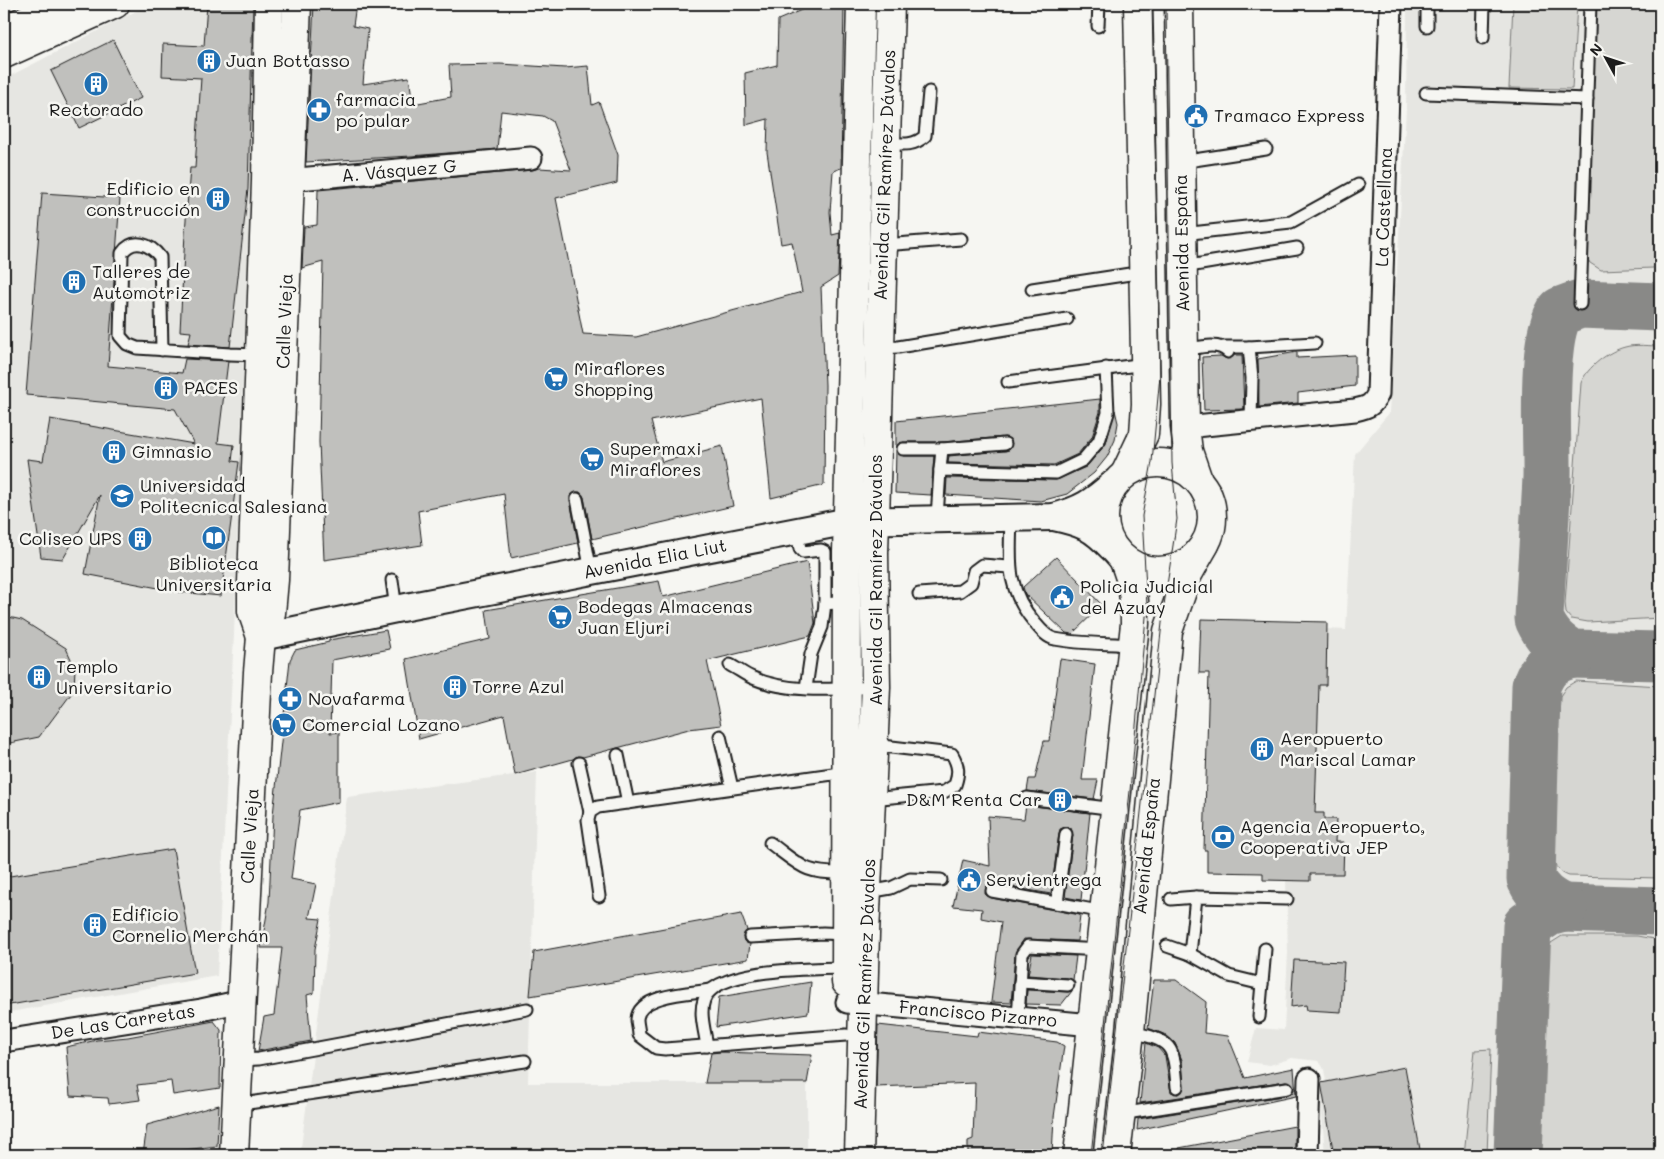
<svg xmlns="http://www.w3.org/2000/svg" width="1664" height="1159" font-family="Mali,sans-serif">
	<rect width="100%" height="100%" fill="#f6f6f2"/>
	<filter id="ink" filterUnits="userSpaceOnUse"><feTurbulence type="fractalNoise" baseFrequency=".02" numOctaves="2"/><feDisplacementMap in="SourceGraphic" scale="10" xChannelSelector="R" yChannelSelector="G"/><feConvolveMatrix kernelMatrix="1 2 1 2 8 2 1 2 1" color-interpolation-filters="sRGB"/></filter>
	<g filter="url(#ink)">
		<g fill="#e6e6e2">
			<path d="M150,4H265L256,151L249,218L234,634L217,976L4,1013V79Z"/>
			<path d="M1407,4H1660V1155H1325L1320,1088L1326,1082L1324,1069L1319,1061L1292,1058L1270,1065L1247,1062L1256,1028L1284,1030L1288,953L1286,880H1263L1262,873L1207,872V851L1204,850L1209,673H1199L1201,619L1327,622V629L1346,630L1355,454L1389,413L1406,109Z"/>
			<path d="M537,772L528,1083H807V1155H300L347,797Z"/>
		</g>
		<g fill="#d6d6d2" stroke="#797977">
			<path d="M1513,4H1577L1572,89L1509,88Z"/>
			<path d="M1596,4H1660V264L1653,268L1601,270L1590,263L1585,254Z"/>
			<path d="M1660,346V618L1588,622L1571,619L1566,613L1565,603L1581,383C1587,367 1609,351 1625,347C1635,344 1650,346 1660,346Z"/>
			<path d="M1576,681L1660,686V878L1569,876C1560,873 1556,868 1553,859L1560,696L1566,687Z"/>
			<path d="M1562,936H1637L1660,940V1155H1540L1548,952L1551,943Z"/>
			<path d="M1491,1049L1487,1155H1464L1475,1050Z"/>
		</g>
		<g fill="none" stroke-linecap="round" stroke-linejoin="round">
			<g stroke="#898987" stroke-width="49">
				<path d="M1572,654L1660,656"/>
				<path d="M1563,908L1660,911"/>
				<path d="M1518,1155L1527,926L1548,912L1563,908C1548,901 1538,894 1531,879L1536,686C1543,667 1552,659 1572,654C1555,645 1547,636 1539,619C1541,572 1545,524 1547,477C1548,440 1540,338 1561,311L1580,304L1660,307"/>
			</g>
		</g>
		<g fill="#c0c0bd" stroke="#1c1c1c">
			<path d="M207,4H253L248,189L230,347L188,344L191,332L180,331L185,233L190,168H195L201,78L162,76L163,44L204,46Z"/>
			<path d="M314,4H356L353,26L368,29L363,84L409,77L413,104L451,97L449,65L500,64L565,68L588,66L592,105L599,102L618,155L617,183L556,198L583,334L636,337L802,292L792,242L781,244L767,152L768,119L746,125L745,73L777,65L778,20L806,8V4H844L841,168L833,171L830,212L832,235L840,233L838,276L821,287L825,385L824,485L771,498L761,398L651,421L662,462L722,446L733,506L592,539L584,497L580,492H575L570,496V500L578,543L511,558L504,494L418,511L422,545L324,560L319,442L323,262L302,268L304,227L317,225L318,190L532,170L539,168L571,170L552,121L543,116L501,111L497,149L411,156L306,162Z"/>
			<path d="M113,40L141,98L79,128L51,71Z"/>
			<path d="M42,193L120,198L108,366L182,373L185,359L228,361L218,443L234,445L232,461L239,462L221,596L179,592L85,574L100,495L63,559L41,557L27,459L43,461L50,419L194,444L175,409L26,395Z"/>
			<path d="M1297,352V358L1355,355V386L1298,393V403L1259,407L1258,359Z"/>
			<path d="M1235,355H1242L1244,409L1204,410L1202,357L1221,356L1227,359Z"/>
			<path d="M1100,399V412L1092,437L1078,454L1054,465L948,463L949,456L1009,450L1012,443L1005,437L942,442H903L896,448V421Z"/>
			<path d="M1115,410L1118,423L1115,440L1107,457L1094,473L1067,494L1041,501L946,495L947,478L1056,480L1086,467L1106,444Z"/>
			<path d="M896,450L903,456H934L931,495L895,493Z"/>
			<path d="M1056,557L1102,605L1072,634L1066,633L1025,594L1023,587Z"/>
			<path d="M807,562L815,623L810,636L707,661L721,725L689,729L583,757L577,756L573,759L515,775L504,715L419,739L406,659L490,639L486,610L659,581L663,597Z"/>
			<path d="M4,616L22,620L66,648L75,668L74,690L39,737L10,743L8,731H4Z"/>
			<path d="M1201,619L1327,622L1326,685H1319L1315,813H1324V819H1336L1335,842H1344L1343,874H1310V881L1263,880V873L1207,872V850H1204L1209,673H1199Z"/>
			<path d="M386,630L390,649L332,660L330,733L339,732V802L300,810L291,879L316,884L309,918L321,919L315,949L314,993L307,995L311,1041L258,1051L264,1017L274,1015L282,948H261L269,902L273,815L290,660L295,650L329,642V640Z"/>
			<path d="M1060,659L1095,664L1082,780H1098L1094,799L1027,791L1029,779H1035L1044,741H1049Z"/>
			<path d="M1026,805L1090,813L1081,900L1065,897L1073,835L1071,828L1066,827L1060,829L1059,833L1051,894L993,884L986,887L985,894L991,898L1080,915L1077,941L1024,939L1015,954L1011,1003L991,1002L1001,922L981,918L982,909L953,906L963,860L990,866L988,816L1024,819Z"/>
			<path d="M173,849L195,973L4,1006V877Z"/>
			<path d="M741,914L747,930L743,937L744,941L750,944L748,959L530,996L534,952Z"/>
			<path d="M1032,954L1076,956L1073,980L1068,978L1028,975Z"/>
			<path d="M1294,960L1344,962L1341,1012L1307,1010L1306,1005L1291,1007Z"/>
			<path d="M1154,980H1176L1206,1002L1204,1033L1228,1036L1245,1078L1294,1068L1296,1096L1137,1130L1138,1119L1288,1095L1294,1090L1292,1083L1286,1081L1140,1103L1146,1043L1158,1048L1165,1056L1171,1092L1178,1094L1184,1087L1182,1060L1175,1043L1166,1035L1148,1028Z"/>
			<path d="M811,982L808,1013L716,1027L719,997Z"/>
			<path d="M1027,990L1068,992L1072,991L1061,1005L1026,1004Z"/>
			<path d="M214,1021L221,1030L220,1088L173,1095L171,1081L137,1085L140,1100L109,1104L108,1098L70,1096L66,1047L97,1040L128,1037Z"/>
			<path d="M878,1025L977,1036L978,1032L1057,1042L1064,1046L1054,1117L1052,1155H968V1141L973,1139L975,1083L876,1087Z"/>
			<path d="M711,1053L720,1052L812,1055L807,1083H705Z"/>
			<path d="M1405,1067L1421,1155H1334L1321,1083Z"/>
			<path d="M219,1105L217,1146L143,1155L147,1125Z"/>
			<path d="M1295,1126V1155H1180L1179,1148Z"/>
		</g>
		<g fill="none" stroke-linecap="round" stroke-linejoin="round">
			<defs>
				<g id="service">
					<path d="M1098,26L1099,4"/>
					<path d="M1427,26V4"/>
					<path d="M1483,38L1484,4"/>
					<path d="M1426,93L1587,99"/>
					<path d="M886,143C901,144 913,147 925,136L929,92"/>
					<path d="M1181,162L1266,149"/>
					<path d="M1182,234L1291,222L1358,185"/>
					<path d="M883,245L961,239"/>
					<path d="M1183,267L1297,248"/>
					<path d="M1032,289L1143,272"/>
					<path d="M1580,304L1590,4"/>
					<path d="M1223,347H1249L1252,378L1251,420"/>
					<path d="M1249,347L1315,343"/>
					<path d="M880,348L898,347L1067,319"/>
					<path d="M162,350L160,257C150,244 133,237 122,253L120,336L127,344L137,348L230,354L259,355"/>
					<path d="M1184,350C1197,348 1218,341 1228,352"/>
					<path d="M1008,382L1145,364"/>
					<path d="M903,449H942L940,470"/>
					<path d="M942,449L1005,444"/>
					<path d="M577,499L591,571"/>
					<path d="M937,518L940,470L1056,473L1083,460L1099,441L1108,413L1106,368"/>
					<path d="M1011,518C1010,560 1005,588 1035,623C1040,629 1047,638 1055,639C1080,644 1108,643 1133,645"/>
					<path d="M797,532L800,549L803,552L821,550L825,552V604"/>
					<path d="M392,580L396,609"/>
					<path d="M919,594L960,591L971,583L974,571L982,565L1009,567"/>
					<path d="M730,665C738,669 745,675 753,678C791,694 837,689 876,687"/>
					<path d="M806,688L811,654L822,627L825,604L846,602"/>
					<path d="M720,736L732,788"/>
					<path d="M618,755L628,803"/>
					<path d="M579,763L590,812"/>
					<path d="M1027,798L1115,809"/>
					<path d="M871,799L944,792L955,785C959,773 959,766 952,754L874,745"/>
					<path d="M770,843C801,866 804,874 845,873"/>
					<path d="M992,891L1104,912"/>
					<path d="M868,892L891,888L910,879L941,880"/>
					<path d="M599,896L588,820L590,812L598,807L847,772"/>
					<path d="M1171,899L1196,897L1287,899"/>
					<path d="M1057,903L1066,834"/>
					<path d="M750,937L823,933L846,934"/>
					<path d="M1167,946L1190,954L1229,976L1262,984"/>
					<path d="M1190,954L1196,897"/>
					<path d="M1020,982L1068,985"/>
					<path d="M711,990C691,993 639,994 637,1019C637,1024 639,1030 639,1035L656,1048L665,1049L846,1035"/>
					<path d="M1259,1017L1265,949"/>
					<path d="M1018,1018L1022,954L1028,946L1100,950"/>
					<path d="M1130,1032C1172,1040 1174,1045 1177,1087"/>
					<path d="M707,1046C705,1032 699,1013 704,1000C715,967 816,969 846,968"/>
					<path d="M238,1060L259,1059L527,1009"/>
					<path d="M236,1105L525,1061"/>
					<path d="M1120,1114L1287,1088"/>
				</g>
				<g id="minor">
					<path d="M276,181L531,158"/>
					<path d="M1185,427L1355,410C1368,407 1372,406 1378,394L1391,4"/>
					<path d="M847,1002L1092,1025"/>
					<path d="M4,1041L201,1010L242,1001"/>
					<path d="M1307,1155L1309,1079"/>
				</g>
				<g id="tertiary">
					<path d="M1054,517C1082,523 1092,527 1112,548"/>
					<path d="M261,637L396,609L849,521L1053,517C1081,510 1093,502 1114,483"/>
				</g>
				<g id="secondary">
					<path d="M1179,4L1185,427L1188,451L1198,480"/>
					<path d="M4,30L60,4"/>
					<path d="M4,54L115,4"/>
					<circle cx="1158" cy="517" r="54"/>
					<path d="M1126,472L1144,434L1146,404L1138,4"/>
					<path d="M261,637L252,611V583L266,181L269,4"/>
					<path d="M846,982L847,552L861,4"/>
					<path d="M234,1155L258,672L261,637L271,613L274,580L297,4"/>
					<path d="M859,1155L865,934L876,687L874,553L890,4"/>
					<path d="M1078,1155L1135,624C1135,600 1133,581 1123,559"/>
					<path d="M1116,1155L1130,1032L1168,631L1188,574L1205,544"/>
				</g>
			</defs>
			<use href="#service" stroke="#1c1c1c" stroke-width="15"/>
			<use href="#minor" stroke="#1c1c1c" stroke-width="25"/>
			<use href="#tertiary" stroke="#1c1c1c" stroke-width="30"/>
			<use href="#secondary" stroke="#1c1c1c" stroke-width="31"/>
			<use href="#service" stroke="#f6f6f2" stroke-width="11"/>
			<use href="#minor" stroke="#f6f6f2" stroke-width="21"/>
			<use href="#tertiary" stroke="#f6f6f2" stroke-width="26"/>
			<use href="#secondary" stroke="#f6f6f2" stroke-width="28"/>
			<g stroke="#1c1c1c" stroke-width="1">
				<path d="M1091,1155L1130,791L1147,606L1142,516L1152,462L1160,375L1152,4"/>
				<path d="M1103,1155L1164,605L1177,519L1172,463L1166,4"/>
			</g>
		</g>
	</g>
	<defs>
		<symbol id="building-disc" viewBox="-11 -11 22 22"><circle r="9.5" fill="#1f6fb2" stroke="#f6f6f2"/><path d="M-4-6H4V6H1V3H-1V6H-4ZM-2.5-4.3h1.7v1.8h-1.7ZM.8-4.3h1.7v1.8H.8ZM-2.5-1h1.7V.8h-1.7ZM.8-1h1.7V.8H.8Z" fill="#fff"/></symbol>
		<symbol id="pharmacy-disc" viewBox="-11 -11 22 22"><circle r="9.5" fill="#1f6fb2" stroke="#f6f6f2"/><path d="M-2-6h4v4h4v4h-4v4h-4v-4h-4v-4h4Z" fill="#fff"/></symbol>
		<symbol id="civic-disc" viewBox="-11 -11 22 22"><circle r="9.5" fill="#1f6fb2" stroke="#f6f6f2"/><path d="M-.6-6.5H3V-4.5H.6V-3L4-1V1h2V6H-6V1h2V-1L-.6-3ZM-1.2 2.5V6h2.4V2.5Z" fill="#fff"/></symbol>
		<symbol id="supermarket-disc" viewBox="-11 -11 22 22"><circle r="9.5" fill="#1f6fb2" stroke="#f6f6f2"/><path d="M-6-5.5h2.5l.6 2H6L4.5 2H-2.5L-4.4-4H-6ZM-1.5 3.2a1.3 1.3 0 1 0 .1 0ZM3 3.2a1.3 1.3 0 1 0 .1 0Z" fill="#fff"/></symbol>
		<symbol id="university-disc" viewBox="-11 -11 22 22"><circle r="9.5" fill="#1f6fb2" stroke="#f6f6f2"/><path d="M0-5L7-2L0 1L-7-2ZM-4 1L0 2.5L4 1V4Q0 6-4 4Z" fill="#fff"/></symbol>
		<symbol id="library-disc" viewBox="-11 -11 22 22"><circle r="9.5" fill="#1f6fb2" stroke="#f6f6f2"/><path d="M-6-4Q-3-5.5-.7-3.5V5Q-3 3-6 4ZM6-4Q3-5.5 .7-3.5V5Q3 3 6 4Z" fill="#fff"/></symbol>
		<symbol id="bank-disc" viewBox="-11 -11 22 22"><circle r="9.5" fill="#1f6fb2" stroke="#f6f6f2"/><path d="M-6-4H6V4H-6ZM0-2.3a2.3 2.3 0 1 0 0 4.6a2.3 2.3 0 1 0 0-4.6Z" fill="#fff"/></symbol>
	</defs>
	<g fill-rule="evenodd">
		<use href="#building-disc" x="195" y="47" width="28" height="28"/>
		<use href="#building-disc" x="82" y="70" width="28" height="28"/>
		<use href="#pharmacy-disc" x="305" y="96" width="28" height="28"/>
		<use href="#civic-disc" x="1182" y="102" width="28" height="28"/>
		<use href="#building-disc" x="204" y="185" width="28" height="28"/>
		<use href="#building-disc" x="60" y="268" width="28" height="28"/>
		<use href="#supermarket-disc" x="542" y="365" width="28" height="28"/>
		<use href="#building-disc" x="152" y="374" width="28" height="28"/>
		<use href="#building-disc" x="100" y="438" width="28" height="28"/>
		<use href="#supermarket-disc" x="578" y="445" width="28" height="28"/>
		<use href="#university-disc" x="108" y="482" width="28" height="28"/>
		<use href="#library-disc" x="200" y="524" width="28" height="28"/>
		<use href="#building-disc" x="126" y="525" width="28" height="28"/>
		<use href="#civic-disc" x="1048" y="583" width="28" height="28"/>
		<use href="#supermarket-disc" x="546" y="603" width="28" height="28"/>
		<use href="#building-disc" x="25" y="663" width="28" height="28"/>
		<use href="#building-disc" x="441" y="673" width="28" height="28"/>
		<use href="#pharmacy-disc" x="276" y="685" width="28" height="28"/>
		<use href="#supermarket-disc" x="270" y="711" width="28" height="28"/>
		<use href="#building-disc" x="1248" y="735" width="28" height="28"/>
		<use href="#building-disc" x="1046" y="786" width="28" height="28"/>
		<use href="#bank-disc" x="1209" y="823" width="28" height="28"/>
		<use href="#civic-disc" x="955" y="866" width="28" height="28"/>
		<use href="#building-disc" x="81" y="911" width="28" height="28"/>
	</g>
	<g text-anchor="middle" stroke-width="5" stroke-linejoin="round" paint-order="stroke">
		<g font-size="18" fill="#1c1c1c" stroke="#f6f6f2" text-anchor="start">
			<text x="226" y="67">Juan Bottasso</text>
			<text x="336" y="106">farmacia<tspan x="336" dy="21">po´pular</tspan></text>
			<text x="96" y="116" text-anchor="middle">Rectorado</text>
			<text x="1214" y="122">Tramaco Express</text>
			<text x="200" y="195" text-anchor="end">Edificio en<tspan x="200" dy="21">construcción</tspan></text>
			<text x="92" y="278">Talleres de<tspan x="92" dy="21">Automotriz</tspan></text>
			<text x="574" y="375">Miraflores<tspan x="574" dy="21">Shopping</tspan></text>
			<text x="184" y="394">PACES</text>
			<text x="610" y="455">Supermaxi<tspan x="610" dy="21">Miraflores</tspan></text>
			<text x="132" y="458">Gimnasio</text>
			<text x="140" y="492">Universidad<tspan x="140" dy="21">Politecnica Salesiana</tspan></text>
			<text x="122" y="545" text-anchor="end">Coliseo UPS</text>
			<text x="214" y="570" text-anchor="middle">Biblioteca<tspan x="214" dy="21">Universitaria</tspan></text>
			<text x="1080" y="593">Policia Judicial<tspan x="1080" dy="21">del Azuay</tspan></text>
			<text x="578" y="613">Bodegas Almacenas<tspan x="578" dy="21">Juan Eljuri</tspan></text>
			<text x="56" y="673">Templo<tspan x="56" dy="21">Universitario</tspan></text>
			<text x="472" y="693">Torre Azul</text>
			<text x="308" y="705">Novafarma</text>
			<text x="302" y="731">Comercial Lozano</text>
			<text x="1280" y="745">Aeropuerto<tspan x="1280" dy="21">Mariscal Lamar</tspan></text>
			<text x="1042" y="806" text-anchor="end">D&amp;M Renta Car</text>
			<text x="1240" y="833">Agencia Aeropuerto,<tspan x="1240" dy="21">Cooperativa JEP</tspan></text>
			<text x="986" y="886">Servientrega</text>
			<text x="112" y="921">Edificio<tspan x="112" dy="21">Cornelio Merchán</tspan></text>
		</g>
		<g font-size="18" fill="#1c1c1c" stroke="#f6f6f2">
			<text transform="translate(399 171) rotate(-5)" y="6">A. Vásquez G</text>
			<text transform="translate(885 175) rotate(-88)" y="6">Avenida Gil Ramírez Dávalos</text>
			<text transform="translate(1384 207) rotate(-88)" y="6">La Castellana</text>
			<text transform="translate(1182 243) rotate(-91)" y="6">Avenida España</text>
			<text transform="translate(285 321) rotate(-88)" y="6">Calle Vieja</text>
			<text transform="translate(655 559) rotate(-11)" y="6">Avenida Elia Liut</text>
			<text transform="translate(876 580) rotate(-90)" y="6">Avenida Gil Ramírez Dávalos</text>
			<text transform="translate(250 836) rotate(-87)" y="6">Calle Vieja</text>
			<text transform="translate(1147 846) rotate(-84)" y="6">Avenida España</text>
			<text transform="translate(865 984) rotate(-88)" y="6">Avenida Gil Ramírez Dávalos</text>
			<text transform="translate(978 1014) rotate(5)" y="6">Francisco Pizarro</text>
			<text transform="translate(123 1022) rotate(-9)" y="6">De Las Carretas</text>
		</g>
	</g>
	<rect width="1664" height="1159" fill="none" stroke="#f6f6f2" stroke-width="20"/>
	<rect x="10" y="10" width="1644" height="1139" fill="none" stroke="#1c1c1c" stroke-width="2" filter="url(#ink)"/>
	<g transform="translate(1606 58) rotate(310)" stroke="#f6f6f2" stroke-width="4" paint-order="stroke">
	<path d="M0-4L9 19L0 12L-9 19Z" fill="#1c1c1c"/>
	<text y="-8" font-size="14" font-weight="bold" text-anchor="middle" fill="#1c1c1c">N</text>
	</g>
</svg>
